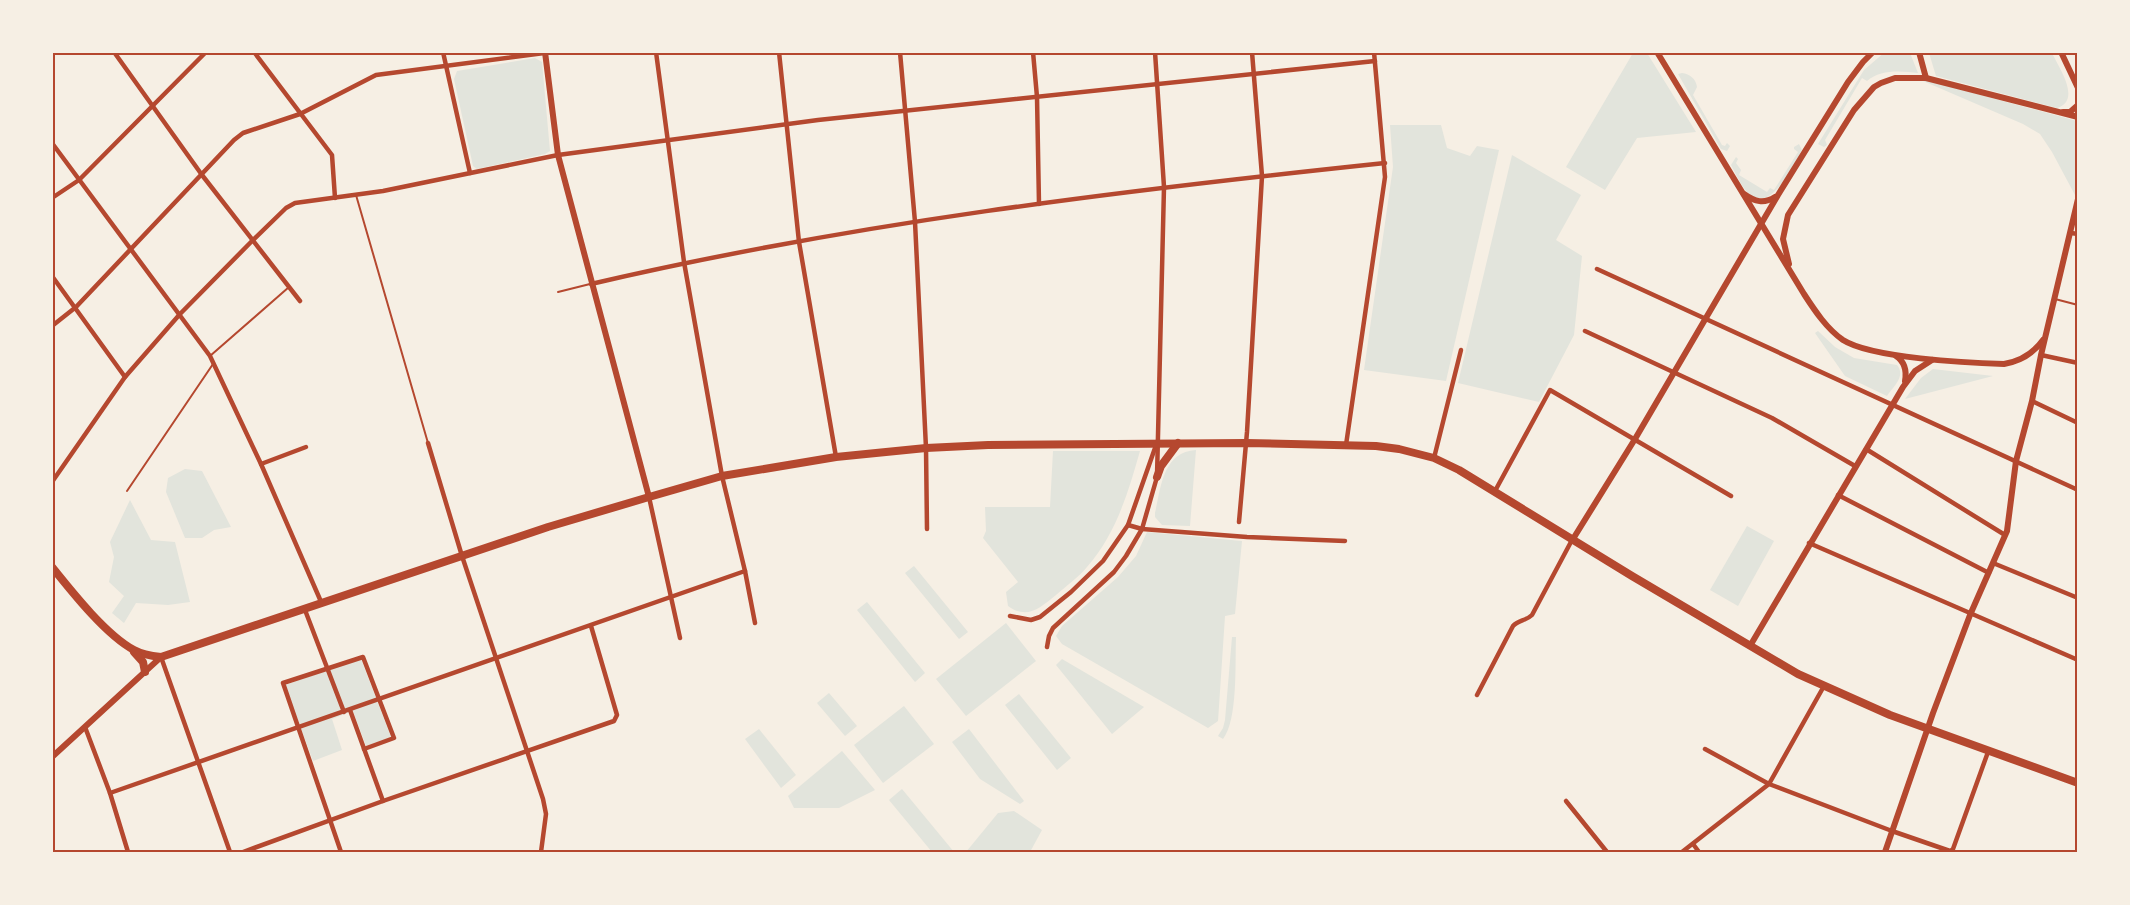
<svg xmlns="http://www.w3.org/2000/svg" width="2130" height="905" font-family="'Nunito Sans',sans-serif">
	<rect width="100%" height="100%" fill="#f6efe4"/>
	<g fill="#e2e4dc">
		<path d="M1885,52L1910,53L1918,73C1902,71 1880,69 1867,81L1862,78L1825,140L1827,145L1824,147L1818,144L1864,70Z"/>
		<path d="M1633,53H1647L1696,132L1637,138L1605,190L1566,167Z"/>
		<path d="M1929,53H2052C2059,68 2082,100 2057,108L1936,76Z"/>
		<path d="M535,58L542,62L550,151L545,154L477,169L473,166L454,79L457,71Z"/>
		<path d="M1682,73C1690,74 1696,79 1697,87L1693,95L1722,145L1725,146L1727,143L1730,146L1727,151L1721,149L1678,74Z"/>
		<path d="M1923,81H1929L2077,121L2078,183L2075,195L2052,152L2040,134L2023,124Z"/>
		<path d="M1390,125H1441L1447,148L1470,156L1477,146L1499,150L1446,381L1364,370L1393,167Z"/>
		<path d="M1799,144L1802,150C1793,165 1770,216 1748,193C1741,186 1736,174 1731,165L1736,157L1738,159L1736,163L1741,170L1739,175L1767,192L1770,188L1774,190L1798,152L1794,149V147Z"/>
		<path d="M1512,155L1581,195L1556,240L1582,256L1574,335L1539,402L1458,383Z"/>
		<path d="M1818,331L1835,347L1854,358L1897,365C1906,376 1894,386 1887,396L1845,376L1815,333Z"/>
		<path d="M1933,369L1993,376L1905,399L1921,378Z"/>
		<path d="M1196,450L1190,526L1162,525L1155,517V513C1161,487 1163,452 1196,450Z"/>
		<path d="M1053,451H1140C1128,493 1116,534 1087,567C1078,578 1066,586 1056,595C1040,608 1027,620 1008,606L1006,592L1018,582L983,538L986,531L985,507H1050Z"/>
		<path d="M185,469L202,471L231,527L214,530L202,538H185L166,492L168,478Z"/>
		<path d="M130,500L151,540L175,542L190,602L168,605L136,603L124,623L112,613L124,596L109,582L114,557L110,542Z"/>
		<path d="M1747,526L1774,541L1738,606L1710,590Z"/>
		<path d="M1147,532L1242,541L1235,614L1225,616L1218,721L1208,728L1062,644L1056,636L1062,626L1118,577L1136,556Z"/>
		<path d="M914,566L968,632L959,639L905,573Z"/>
		<path d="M867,602L925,673L915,682L857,610Z"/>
		<path d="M1006,623L1036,661L966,716L936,679Z"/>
		<path d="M1232,637H1236C1235,663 1238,720 1223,739L1218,736L1223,728L1225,720Z"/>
		<path d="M361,659L391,737L366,746L353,711L332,719L342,750L313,761L285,685Z"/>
		<path d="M1062,659L1144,707L1112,734L1056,665Z"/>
		<path d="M829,693L857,726L845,736L817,703Z"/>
		<path d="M1019,694L1071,758L1057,770L1005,705Z"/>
		<path d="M904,706L934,744L883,783L854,745Z"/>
		<path d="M759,729L796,775L781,788L745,739Z"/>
		<path d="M969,729L1024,801L1020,804L980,779L952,742Z"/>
		<path d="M842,751L875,790L839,808H794L788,796Z"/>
		<path d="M902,789L954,852H932L889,800Z"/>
		<path d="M1014,811L1042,830L1030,852H966L998,813Z"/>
	</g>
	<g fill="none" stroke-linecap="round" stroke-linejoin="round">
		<g stroke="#b5482f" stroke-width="2">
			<path d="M356,195L428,443"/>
			<path d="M558,292L590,284"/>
			<path d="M2055,299L2078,305"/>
			<path d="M210,356L289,287"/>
			<path d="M127,491L213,364"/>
		</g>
		<g stroke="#b5482f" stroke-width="4.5">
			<path d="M114,52L202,175L300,301"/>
			<path d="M254,52L332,155L335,198"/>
			<path d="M443,52L470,173"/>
			<path d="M656,52L684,262L722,476L745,571L755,623"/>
			<path d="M779,52L799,242L836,457"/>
			<path d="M900,52L915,222L926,448L927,529"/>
			<path d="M1033,52L1037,97L1039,204"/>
			<path d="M52,143L210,356L261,464L322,604"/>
			<path d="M52,198L79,180L206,52"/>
			<path d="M2071,233L2078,234"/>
			<path d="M1597,269L2078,490"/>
			<path d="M52,276L125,377"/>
			<path d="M591,284C852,223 1119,191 1385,163"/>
			<path d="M52,326L76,307L234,140L243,133L300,114L376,75L552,52"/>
			<path d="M1585,331L1772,418L1855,466"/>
			<path d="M2041,355L2078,363"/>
			<path d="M2032,401L2078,423"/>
			<path d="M428,443L462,556L543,799L546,814L541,852"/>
			<path d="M1346,445L1385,177L1374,52"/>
			<path d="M1866,449L2005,535"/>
			<path d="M1434,458L1461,350"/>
			<path d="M261,464L306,447"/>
			<path d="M52,482L125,377L180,314L252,241L286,208L295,203L383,191L558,155L818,120L1375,61"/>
			<path d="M1495,491L1550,390L1731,496"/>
			<path d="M1838,495L1989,573"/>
			<path d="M649,497L680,638"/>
			<path d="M1239,522L1247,432L1262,176L1252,52"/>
			<path d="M1128,525L1142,529L1247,537L1345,541"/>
			<path d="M1809,543L2078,660"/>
			<path d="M1993,563L2078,598"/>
			<path d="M305,610L344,712"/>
			<path d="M1010,616L1031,620L1040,617L1071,592L1103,561L1128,525L1155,448"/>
			<path d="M1047,647L1049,636L1053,628L1114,572L1126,556L1142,529L1157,477L1164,187L1155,52"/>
			<path d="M161,657L230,852"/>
			<path d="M1477,695L1513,626C1518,620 1526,621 1532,615L1572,540"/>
			<path d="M350,710L383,801"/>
			<path d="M85,727L110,793L128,852"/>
			<path d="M1705,749L1769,784L1892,831L1950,851L1953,849L1988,752"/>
			<path d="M110,793L745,571"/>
			<path d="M1566,801L1607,852"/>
			<path d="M1693,844L1699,852"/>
			<path d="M243,852L383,801L614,721L617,715L591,626"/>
			<path d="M341,852L283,683L363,657L394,738L364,749"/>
			<path d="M1682,852L1769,784L1824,686"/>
		</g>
		<g stroke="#b5482f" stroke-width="6">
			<path d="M545,52L558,155L649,497"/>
			<path d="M1657,52L1804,294C1815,311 1827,329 1843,340C1871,358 1968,363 2004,364C2021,361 2033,354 2043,340"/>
			<path d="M1919,52L1926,78"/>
			<path d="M2061,52L2078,88"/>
			<path d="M2063,112H2070L2078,105"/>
			<path d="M1744,194C1755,202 1764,204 1775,197"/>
			<path d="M1789,264L1783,239L1788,215L1854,110L1874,87L1881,83L1895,78H1926L2078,117"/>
			<path d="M1896,356C1905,362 1907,370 1905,381"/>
			<path d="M1573,539L1635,439L1778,195L1848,82L1863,62L1873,52"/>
			<path d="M1750,646L1903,387L1915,371L1932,360"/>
			<path d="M52,757L161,657"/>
			<path d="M1885,852L1933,713L1970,615L2007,531L2016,461L2032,401L2041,355L2078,199"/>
		</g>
		<g stroke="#b5482f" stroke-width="8">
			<path d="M1157,477L1161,466L1178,443"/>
			<path d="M52,567C72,592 106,635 134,650C143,655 152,656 161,657L548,527L649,497L722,476L836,457L926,448L988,445L1246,443L1376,446L1399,449L1434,458L1459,470L1632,576L1798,674L1890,715L2078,783"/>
			<path d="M134,652L143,662L145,672"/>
		</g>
	</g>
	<rect width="2130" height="905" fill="none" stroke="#f6efe4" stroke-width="108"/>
	<rect x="54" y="54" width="2022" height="797" fill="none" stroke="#b5482f" stroke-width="2"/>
</svg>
